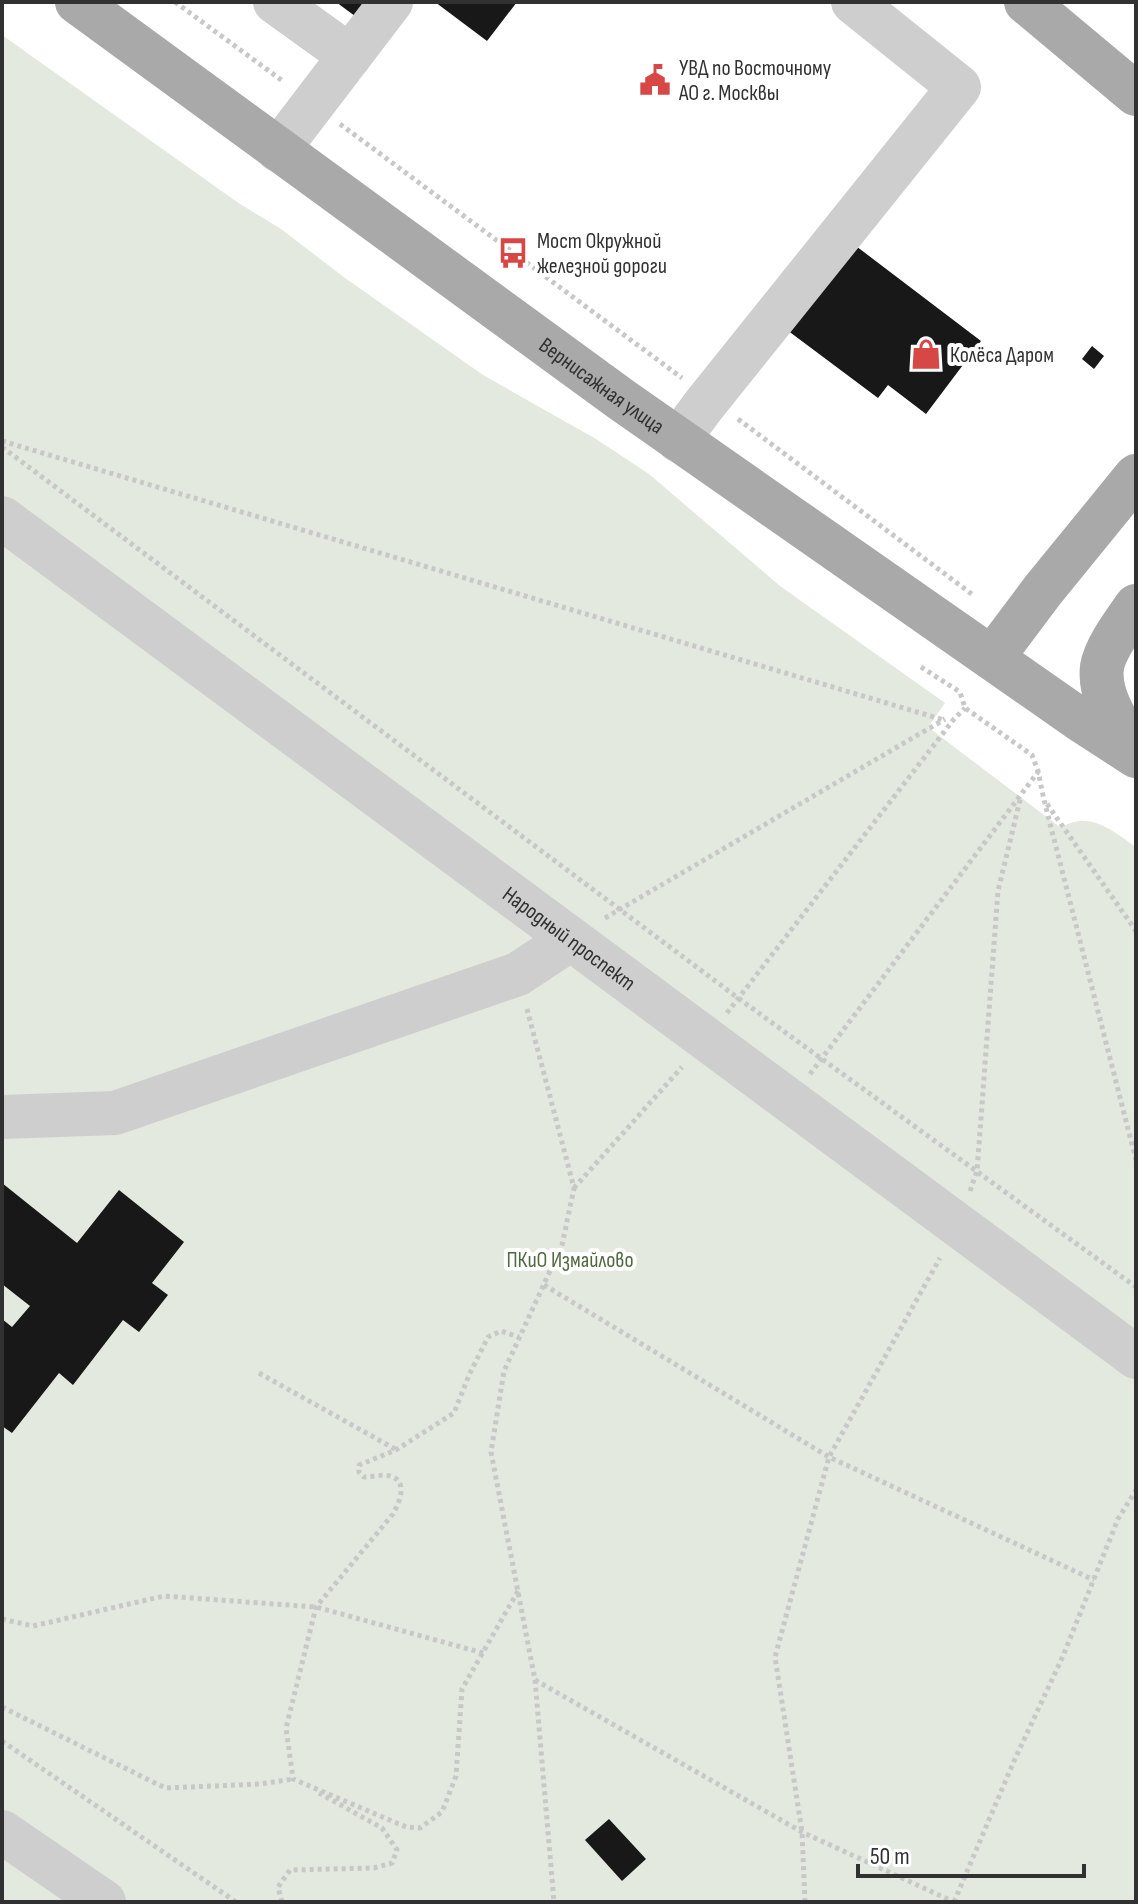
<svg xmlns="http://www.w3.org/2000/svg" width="1138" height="1904" font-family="'Sofia Sans Condensed',sans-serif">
	<rect width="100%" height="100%" fill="#fff"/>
	<path fill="#e3e9de" d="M2,35L237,202L281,229L345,278L483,375L596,439L649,474L780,586L945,703L928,727L1061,828C1088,809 1113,831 1136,847V1902H2Z"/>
	<g fill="#181818">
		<path d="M336,2H379L363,22Z"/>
		<path d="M435,2H517L487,41Z"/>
		<path d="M852,243L981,341L926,414L888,385L878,398L787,330Z"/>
		<path d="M1092,346L1104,356L1094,369L1082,359Z"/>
		<path d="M2,1183L77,1243L119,1190L184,1242L152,1283L168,1295L139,1332L123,1320L73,1385L59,1373L12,1433L2,1426V1319L12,1327L30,1306L2,1284Z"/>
		<path d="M609,1819L646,1859L622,1881L585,1840Z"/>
	</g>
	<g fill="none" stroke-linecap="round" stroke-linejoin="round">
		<g stroke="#c8c8c8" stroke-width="5" stroke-dasharray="4 4" stroke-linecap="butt">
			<path d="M175,2L284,82"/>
			<path d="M340,124L682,378"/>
			<path d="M738,419L973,595"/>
			<path d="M2,441L944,720"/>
			<path d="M2,447L738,998L1136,1287"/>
			<path d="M921,667L960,692L965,708L1032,755L1038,771L1044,800L1136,1160"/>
			<path d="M1047,804L1136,931"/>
			<path d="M605,918L945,719"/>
			<path d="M527,1009L574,1188L562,1245L504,1371L491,1452L535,1680L554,1902"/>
			<path d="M727,1013L954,719L965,708"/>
			<path d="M810,1074L1038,772"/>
			<path d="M574,1188L682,1067"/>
			<path d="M970,1191L977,1171L998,891L1021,796"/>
			<path d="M544,1285L829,1457L1094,1580"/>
			<path d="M259,1373L395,1449"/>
			<path d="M518,1591L462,1689L456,1776L442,1812L420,1828L406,1827L293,1779L286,1728L316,1607L393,1514C399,1503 409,1481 390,1476C383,1474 372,1477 364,1477L359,1472V1465L396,1450L454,1413L469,1375L488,1337L501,1331L519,1337"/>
			<path d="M2,1619L33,1626L164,1596L316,1607L483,1653"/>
			<path d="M535,1680L802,1832L954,1902"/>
			<path d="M2,1707L165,1788L260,1784L293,1779"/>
			<path d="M2,1741L236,1902"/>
			<path d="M282,1902L278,1887L290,1870L374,1868L392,1863L397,1850L382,1828L319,1793"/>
			<path d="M805,1902L802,1832L775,1657L829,1457L940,1258"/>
			<path d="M954,1902L1014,1761L1063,1656L1118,1519L1136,1490"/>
		</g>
		<g stroke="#cecece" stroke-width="44">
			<path d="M275,2L350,56"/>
			<path d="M278,150L391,2"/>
			<path d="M678,440L704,405L959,87L853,2"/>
			<path id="s1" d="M2,518L1136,1357"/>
			<path d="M2,1117L115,1113L518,974L571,939"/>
			<path d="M2,1832L104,1902"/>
		</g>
		<g stroke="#a9a9a9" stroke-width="44">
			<path id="s2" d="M77,2L622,400L1079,719L1136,756"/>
			<path d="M1026,2L1136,94"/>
			<path d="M1136,606C1125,622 1105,648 1102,667C1098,697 1121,728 1136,753"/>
			<path d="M992,658L1043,590L1136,476"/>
		</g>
	</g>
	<defs>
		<symbol id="civic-bare" viewBox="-9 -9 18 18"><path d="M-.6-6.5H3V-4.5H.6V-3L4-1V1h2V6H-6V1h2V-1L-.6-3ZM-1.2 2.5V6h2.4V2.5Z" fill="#d64745" stroke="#fff" stroke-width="2.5" paint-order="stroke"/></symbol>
		<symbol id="bus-bare" viewBox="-9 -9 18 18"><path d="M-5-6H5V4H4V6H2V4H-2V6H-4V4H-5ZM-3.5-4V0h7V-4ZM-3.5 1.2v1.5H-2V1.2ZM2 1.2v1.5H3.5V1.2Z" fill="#d64745" stroke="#fff" stroke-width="2.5" paint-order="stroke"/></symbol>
		<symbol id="shop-bare" viewBox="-9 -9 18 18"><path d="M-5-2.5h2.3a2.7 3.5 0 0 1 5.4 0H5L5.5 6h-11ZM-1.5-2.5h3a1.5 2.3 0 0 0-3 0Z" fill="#d64745" stroke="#fff" stroke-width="2.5" paint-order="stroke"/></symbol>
	</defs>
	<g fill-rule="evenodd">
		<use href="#civic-bare" x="633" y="58" width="44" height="44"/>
		<use href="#bus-bare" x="491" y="231" width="44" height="44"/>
		<use href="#shop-bare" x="904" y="332" width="44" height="44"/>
	</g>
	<g text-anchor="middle" stroke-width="8" stroke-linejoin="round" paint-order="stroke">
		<g font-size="22" fill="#313131" stroke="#fff" text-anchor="start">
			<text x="679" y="75">УВД по Восточному<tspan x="679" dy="25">АО г. Москвы</tspan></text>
			<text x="537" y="248">Мост Окружной<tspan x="537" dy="25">железной дороги</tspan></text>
			<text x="950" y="362">Колёса Даром</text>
		</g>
		<g font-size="22" fill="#313131" stroke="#fff">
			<text dy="8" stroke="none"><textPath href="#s2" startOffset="650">Вернисажная улица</textPath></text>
			<text dy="8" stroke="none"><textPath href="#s1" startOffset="706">Народный проспект</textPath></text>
		</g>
		<g font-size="22" fill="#516942" stroke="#fff">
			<text x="570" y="1267">ПКиО Измайлово</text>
		</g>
	</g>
	<rect width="1138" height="1904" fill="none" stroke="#313131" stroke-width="8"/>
	<path d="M858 1864v12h226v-12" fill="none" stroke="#313131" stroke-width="4"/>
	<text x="870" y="1864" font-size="24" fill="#313131" stroke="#ffffff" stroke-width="6" paint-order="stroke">50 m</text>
</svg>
